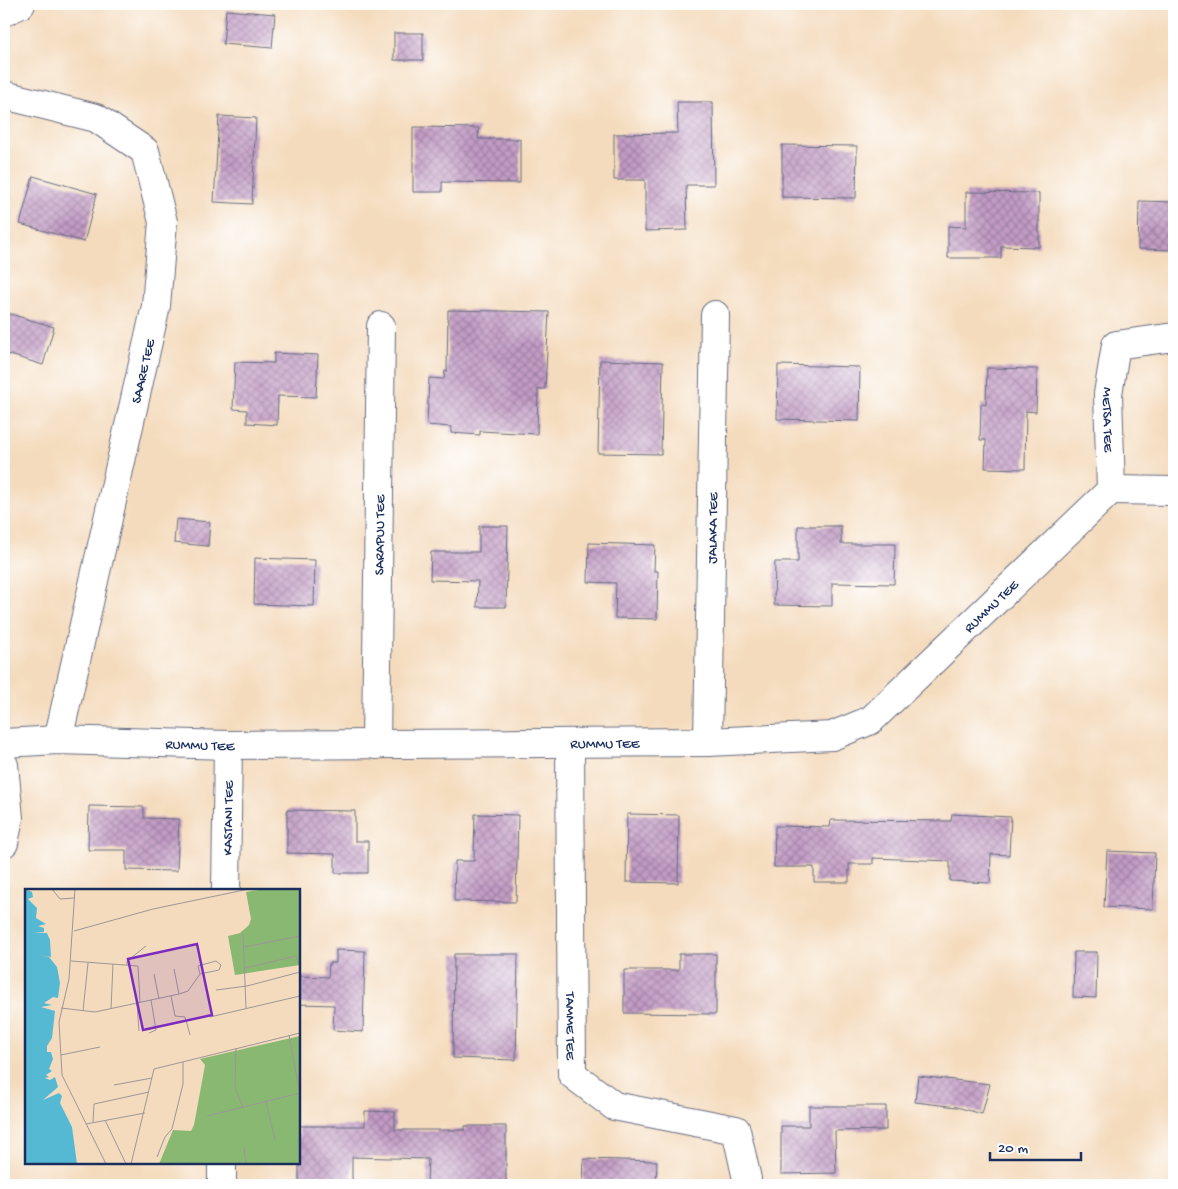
<svg xmlns="http://www.w3.org/2000/svg" width="1178" height="1189" font-family="'Gochi Hand',sans-serif">
	<defs>
		<pattern id="building-cross-hatch" width="8" height="8" patternUnits="userSpaceOnUse" patternTransform="scale(1.25)"><rect width="8" height="8" fill="#c29bc4"/><path d="M0 0l8 8M0 8l8-8" fill="none" stroke="#9d7fa2"/></pattern>
	</defs>
	<rect width="100%" height="100%" fill="#fff"/>
	<filter id="ink" filterUnits="userSpaceOnUse"><feTurbulence type="fractalNoise" baseFrequency=".02" numOctaves="2"/><feDisplacementMap in="SourceGraphic" scale="10" xChannelSelector="R" yChannelSelector="G"/><feConvolveMatrix kernelMatrix="1 2 1 2 8 2 1 2 1" color-interpolation-filters="sRGB"/></filter>
	<filter id="wash" filterUnits="userSpaceOnUse"><feTurbulence type="fractalNoise" baseFrequency=".0096" numOctaves="4" result="noise"/><feDisplacementMap in="SourceGraphic" scale="20" xChannelSelector="R" yChannelSelector="G"/><feGaussianBlur stdDeviation="1.12" result="paint"/><feColorMatrix in="noise" values="0 0 0 0 0 0 0 0 0 0 0 0 0 0 0 0 0 1.4 0 .05"/><feComposite in="paint" operator="in"/></filter>
	<g filter="url(#wash)">
		<rect width="100%" height="100%" fill="#f4dbbd"/>
		<g id="blocks">
			<g fill="url(#building-cross-hatch)">
				<path d="M226,10L275,14L272,48L223,44Z"/>
				<rect x="394" y="33" width="29" height="27"/>
				<path d="M677,102H713L714,185H686L687,230L645,231V180H614V134L678,133Z"/>
				<path d="M219,116L256,118L252,204L214,202Z"/>
				<path d="M413,127L479,128L478,139H520V183L442,182V192H413Z"/>
				<path d="M782,145L857,146L856,198L782,197Z"/>
				<path d="M33,176L97,194L84,242L20,224Z"/>
				<path d="M966,192L1039,193V247L1001,246V258H948V226L966,227Z"/>
				<path d="M1139,201L1174,202V250L1138,249Z"/>
				<path d="M448,310L549,312L545,389H538L537,434L480,431V435L451,433V427L427,425L429,378L444,379L445,371L447,372Z"/>
				<path d="M4,312L54,327L43,365L4,353Z"/>
				<path d="M274,353L318,355L316,397L278,396L277,425L247,423V410L233,409L235,362L274,363Z"/>
				<path d="M600,360L663,362L661,454L598,453Z"/>
				<path d="M778,365L860,367L859,421L777,419Z"/>
				<path d="M987,368L1037,369L1036,412L1026,411L1025,469L985,468L986,440H980L981,404L986,405Z"/>
				<path d="M176,519L210,522L208,546L174,543Z"/>
				<path d="M479,526H508L506,607H477L478,581L430,580L431,552H479Z"/>
				<path d="M798,526H841V544H895L894,584L832,583V606L774,605L775,562H798Z"/>
				<path d="M589,543L655,545L654,571H658L657,619L615,618L616,583L588,582Z"/>
				<path d="M255,558L315,560L314,606L254,604Z"/>
				<path d="M89,806L144,807V818L179,819L177,871L126,870V850H88Z"/>
				<path d="M287,810L355,811V841H368V873H335V854L287,853Z"/>
				<path d="M475,814L518,815L516,902L454,901L455,861H474Z"/>
				<path d="M627,814L679,815L678,883L626,882Z"/>
				<path d="M952,814L1011,817L1009,855L991,854L990,883L950,881V861L873,858V864H849V882H814V867H774L775,826L830,827L831,820L951,821Z"/>
				<path d="M1107,851L1155,853L1153,909L1104,907Z"/>
				<path d="M336,950L365,951L363,1032L333,1030L334,1005L299,1004V976L328,977L329,963H336Z"/>
				<path d="M1074,952H1097L1096,998L1073,997Z"/>
				<path d="M454,954H518L516,1060L453,1058Z"/>
				<path d="M679,954H716V1014L624,1013V970H679Z"/>
				<path d="M918,1076L990,1084L982,1114L957,1107L915,1102Z"/>
				<path d="M809,1106H886V1130L835,1131L836,1173L781,1174V1126H809Z"/>
				<path d="M365,1111L395,1112V1130H465V1126H506V1185H427L428,1159L352,1157V1185H299V1126H365Z"/>
				<path d="M584,1159L657,1161L656,1185H583Z"/>
			</g>
		</g>
	</g>
	<g filter="url(#ink)">
		<use href="#blocks" fill-opacity="0" stroke="#676b7f" stroke-width="1"/>
		<g fill="none" stroke-linecap="round" stroke-linejoin="round">
			<defs>
				<g id="minor">
					<path d="M4,12L21,4"/>
					<path d="M4,95L96,118L145,151L163,222L156,306L58,740"/>
					<path id="s1" d="M1174,337L1116,345L1108,394L1111,490L1174,491"/>
					<path id="s2" d="M708,742L715,315"/>
					<path id="s3" d="M4,743L58,740L228,745L708,742L832,736L871,720L1111,490"/>
					<path id="s4" d="M376,745L381,326"/>
					<path id="s5" d="M570,745L572,1074L614,1106L736,1130L747,1179L745,1185"/>
					<path d="M4,765L9,818L4,843"/>
					<path id="s6" d="M226,890L228,745"/>
					<path d="M222,1185V1163"/>
				</g>
			</defs>
			<use href="#minor" stroke="#676b7f" stroke-width="30"/>
			<use href="#minor" stroke="#fff" stroke-width="28"/>
		</g>
	</g>
	<g text-anchor="middle" stroke-width="4" stroke-linejoin="round" paint-order="stroke">
		<g font-size="14" fill="#1b2f5e" stroke="#fff">
			<text transform="translate(142 371) rotate(-77)" y="5">SAARE TEE</text>
			<text dy="5" stroke="none"><textPath href="#s1" startOffset="134">METSA TEE</textPath></text>
			<text dy="5" stroke="none"><textPath href="#s2" startOffset="214">JALAKA TEE</textPath></text>
			<text dy="5" stroke="none"><textPath href="#s4" startOffset="210">SARAPUU TEE</textPath></text>
			<text dy="5" stroke="none"><textPath href="#s3" startOffset="1036">RUMMU TEE</textPath></text>
			<text dy="5" stroke="none"><textPath href="#s3" startOffset="196">RUMMU TEE</textPath></text>
			<text dy="5" stroke="none"><textPath href="#s3" startOffset="601">RUMMU TEE</textPath></text>
			<text dy="5" stroke="none"><textPath href="#s6" startOffset="72">KASTANI TEE</textPath></text>
			<text dy="5" stroke="none"><textPath href="#s5" startOffset="281">TAMME TEE</textPath></text>
		</g>
	</g>
	<g transform="translate(25 889)">
		<rect width="275" height="275" fill="#f4dbbd"/>
		<path d="M239,0H275V76L210,86L203,47L215,44L224,36L226,30L221,3ZM275,147V275H134L148,241L166,242L169,236L180,176L175,170Z" fill="#89b872"/>
		<path d="M0,0L7,3L8,8L3,10L12,19L11,29L21,35L13,37L19,39V43L9,44H22L25,51L26,68L14,66L24,68L32,78L35,94L33,109L28,108L19,114L27,116L16,118L30,122L27,149L22,157V163H26L28,170L24,180L27,182L21,186L24,188L20,189L25,191L30,188L33,198L18,211L34,204L37,207L35,214L47,238L52,275H0Z" fill="#55b9d4"/>
		<path fill="none" stroke="#9d9697" stroke-width="1" d="M27,0L35,10L49,9M50,0L44,90L34,133L37,186L81,275M49,42L128,20L224,0M218,45L221,119M219,58L275,47M46,72L113,77L115,113M191,72L196,76L194,81L175,85L173,77ZM102,76V72L121,57M220,79L271,67L275,78M149,80L154,105M129,85L134,110M191,101L222,97L275,83M146,107L150,127L160,128L165,146M112,114L114,142M36,119L70,123L154,105L163,102L175,85M86,120L88,75M58,122L63,74M185,128L275,107M124,144L131,141L126,111M264,146L275,205M211,159L210,199L218,219M36,166L75,158M89,196L127,189M241,212L250,251M182,227L275,204M80,231L101,275M68,233L69,215L124,203M61,235L120,224M219,258L221,275M132,268L140,248L147,240L158,195V173M106,275L129,180L275,144"/>
		<path fill="#7b2cbf" fill-opacity="0.15" stroke="#7b2cbf" stroke-width="2.5" d="M172,55L187,126L118,141L103,70Z"/>
		<rect width="275" height="275" fill="none" stroke="#1b2f5e" stroke-width="2.5"/>
	</g>
	<rect width="1178" height="1189" fill="none" stroke="#fff" stroke-width="20"/>
	<path d="M990 1152v8h91v-8" fill="none" stroke="#1b2f5e" stroke-width="2.5"/>
	<text x="998" y="1152" font-size="15" fill="#1b2f5e" stroke="#ffffff" stroke-width="4" paint-order="stroke">20 m</text>
</svg>
